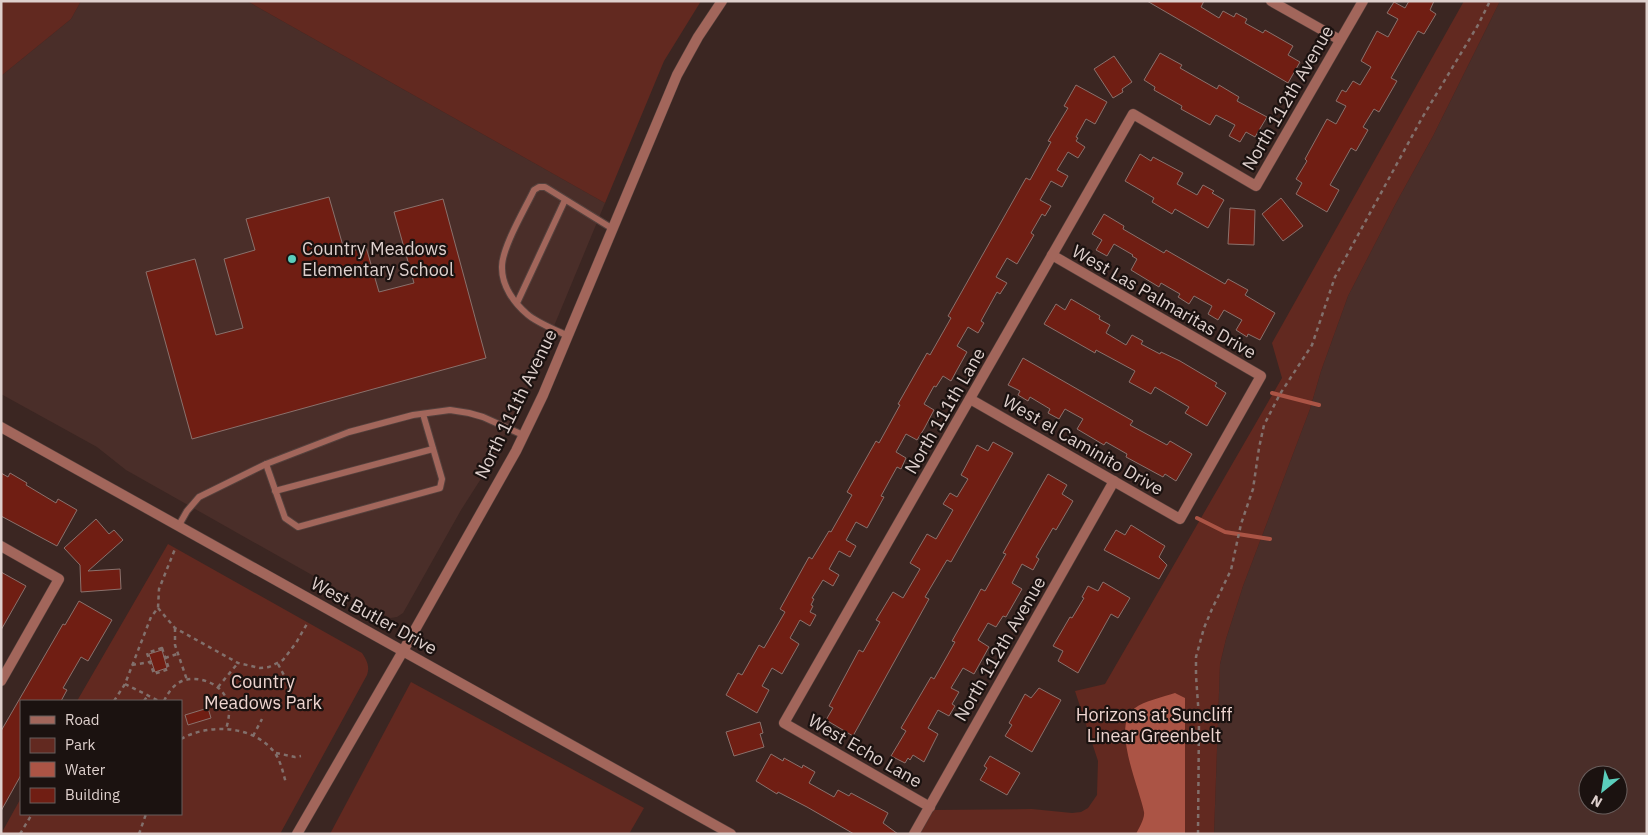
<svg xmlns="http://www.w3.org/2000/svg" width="1648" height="835" font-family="'IBM Plex Sans',sans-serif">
	<rect width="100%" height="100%" fill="#3b2622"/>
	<g fill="#4a2e29" fill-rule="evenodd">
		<path d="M81,1H247L605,203L542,355L521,402L491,463L461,510L403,613L397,617L390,618L351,597L126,470L97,447L1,394V76L71,19Z"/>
		<path d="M1500,1H1647V834H1214L1220,664L1226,639L1243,586L1310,409L1321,371L1348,296L1396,203L1433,136ZM1588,775H1618V805H1588Z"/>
	</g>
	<g fill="#622920">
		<path d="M1,1H81L71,19L1,76Z"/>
		<path d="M247,1H701L664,61L605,203Z"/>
		<path d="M1464,1H1500L1433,136L1396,203L1348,296L1321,371L1310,409L1243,586L1226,639L1220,664L1214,834H919L933,810L1032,809L1072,813L1081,812L1088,808L1097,795L1098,761L1075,691L1105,684L1282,378L1272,343Z"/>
		<path d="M168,544L362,653C367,661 370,666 367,675L280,834H1L21,798V814H181V701H77Z"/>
		<path d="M411,682L644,808L629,834H330Z"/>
	</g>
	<path fill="#ab5445" d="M1175,693L1185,698V834H1136C1139,828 1145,818 1144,812C1140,789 1110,725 1135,708C1144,701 1163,697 1175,693Z"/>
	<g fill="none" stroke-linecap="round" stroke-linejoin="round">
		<g stroke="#ab5445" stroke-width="4">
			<path d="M1272,393L1319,405"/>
			<path d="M1197,518L1225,532L1270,539"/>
		</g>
	</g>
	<g fill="#701e13" stroke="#8a716c">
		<path d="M1147,1H1204L1201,7L1219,18L1223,11L1234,17L1236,13L1247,19L1245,23L1263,33L1265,30L1293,46L1288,55L1300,62L1288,83Z"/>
		<path d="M1409,1H1434L1430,10L1436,14L1424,34L1418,31L1391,78L1397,81L1379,112L1374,109L1363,127L1368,130L1356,151L1351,148L1330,185L1339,190L1327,212L1296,194L1302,183L1296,179L1307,161L1305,159L1327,119L1336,124L1346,106L1336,101L1342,90L1346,92L1353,81L1360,85L1371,67L1361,61L1377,31L1388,37L1398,19L1387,13L1394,2L1405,8Z"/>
		<path d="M1160,53L1182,65L1180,68L1217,89L1219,85L1239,97L1237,101L1267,117L1255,137L1246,132L1240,142L1229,136L1235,125L1216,115L1210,125L1181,109L1182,106L1154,90L1155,87L1144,80Z"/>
		<path d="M1114,56L1132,82L1122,89L1123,92L1113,98L1094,69Z"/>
		<path d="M1076,85L1107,102L1095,124L1086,119L1076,137L1078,138L1076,141L1085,147L1078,158L1068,152L1057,170L1068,176L1062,187L1051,181L1040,200L1051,206L1045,216L1042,214L1031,233L1034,235L1017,264L1007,258L996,277L1007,283L1000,294L997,292L981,321L984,323L978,333L968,327L957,346L967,352L957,370L951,381L943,376L936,387L934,386L924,404L934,410L924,429L917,440L906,434L896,452L906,458L901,469L897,467L881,496L884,497L867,528L856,522L846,540L856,546L850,557L839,551L829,569L839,575L833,586L823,580L812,598L814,599L811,605L813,606L810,612L816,615L810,626L800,620L790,638L799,644L782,674L772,668L762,686L769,690L757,713L726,695L738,673L742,675L759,645L764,648L785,612L780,609L809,557L812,559L829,531L831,532L852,495L847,492L876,441L879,443L900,405L898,404L927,353L930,355L951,318L948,316L1026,178L1030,180L1051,142L1048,141L1068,108L1064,106Z"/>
		<path d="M1140,154L1151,161L1153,157L1183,173L1177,184L1197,195L1203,185L1214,191L1212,193L1224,200L1208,228L1175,209L1172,214L1152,202L1154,198L1125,181Z"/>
		<path d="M329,197L345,253L366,247L379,292L414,283L394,212L443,199L486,358L192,439L146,272L195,259L216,335L243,328L224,259L255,250L246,219Z"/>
		<path d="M1281,198L1303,226L1283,241L1262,214Z"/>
		<path d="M1230,208L1255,210L1254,245L1228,244Z"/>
		<path d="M1104,214L1124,226L1123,229L1164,253L1166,250L1225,284L1228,279L1248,290L1245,295L1275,313L1260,340L1248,334L1247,337L1236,330L1242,320L1224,310L1218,320L1208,314L1212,306L1194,296L1189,304L1178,297L1180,294L1161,283L1159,287L1131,270L1137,259L1132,256L1133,255L1114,244L1107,256L1096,250L1102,240L1092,234Z"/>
		<path d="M1071,299L1100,316L1099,319L1110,325L1106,333L1126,345L1132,335L1143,341L1141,344L1160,354L1161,352L1180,361L1217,383L1215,386L1226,393L1207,426L1185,413L1189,407L1155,387L1151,394L1129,382L1135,371L1096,350L1095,353L1044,324L1056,304L1065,310Z"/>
		<path d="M1023,358L1133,421L1130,425L1167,445L1170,441L1192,454L1176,481L1165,474L1163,477L1126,457L1127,454L1106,442L1104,445L1077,429L1083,419L1065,409L1059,419L1048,413L1050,409L1030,397L1028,401L1018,395L1020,391L1008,385Z"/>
		<path d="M993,442L1013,453L951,562L947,560L925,597L929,599L853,736L826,720L833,708L829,706L859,650L863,652L880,622L876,620L893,592L903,598L920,569L910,563L927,534L936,539L953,510L943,504L950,493L957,497L968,479L961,475L977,445L988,451Z"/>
		<path d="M1,473L8,477L10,473L27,483L26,485L56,503L58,499L77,510L57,546L1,516Z"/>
		<path d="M1048,474L1067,485L1062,494L1073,501L1056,530L1053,528L1036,557L1039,559L1033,570L1022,564L1012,583L1022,589L1006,617L1003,616L996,627L988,623L978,640L989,647L974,674L963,668L951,688L959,692L952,704L955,706L949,716L938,710L928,728L938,734L924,762L913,755L910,760L908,758L905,763L891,756L906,731L901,728L931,677L934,679L955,642L952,641L969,611L981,589L985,591L1006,554L1003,553Z"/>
		<path d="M96,519L109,534L114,530L123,540L88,571L120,569L121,589L81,592L80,565L64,548Z"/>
		<path d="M1131,525L1165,546L1159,557L1167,565L1159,579L1104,550L1116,530L1125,535Z"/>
		<path d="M1,572L26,586L1,630Z"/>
		<path d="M1103,582L1130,598L1118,618L1111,614L1078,673L1058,661L1063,651L1053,646L1070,617L1072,618L1084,598L1082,597L1088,586L1098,591Z"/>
		<path d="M79,601L112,620L88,661L81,657L63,688L67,690L61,701H21V775L1,811V731L63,624L65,625Z"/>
		<path d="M162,650L167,668L155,672L149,654Z"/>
		<path d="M1039,688L1061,700L1032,752L1005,736L1012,725L1009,723L1025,694L1031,698Z"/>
		<path d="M208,708L211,718L188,725L185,715Z"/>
		<path d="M760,722L763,733L760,734L764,747L734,756L726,732Z"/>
		<path d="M771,754L783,761L784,758L802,768L803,765L815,772L809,783L834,797L838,790L849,796L851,793L888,813L883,823L898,834H854L807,807L778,792L777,794L756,781Z"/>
		<path d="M990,756L1020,773L1007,795L980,780L987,768L984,766Z"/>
	</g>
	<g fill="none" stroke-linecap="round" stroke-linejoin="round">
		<defs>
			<g id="service">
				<path d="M517,303L565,200"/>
				<path d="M568,336C556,330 537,323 527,314C514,303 502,286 502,268C501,249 525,209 534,190L539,187H545L613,229"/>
				<path d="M266,464L285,518L298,527L440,488L442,479L423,414"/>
				<path d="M275,491L433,449"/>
				<path d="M179,525L187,511L199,497L266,464L349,432L413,415L450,410L469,413L483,417L523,435"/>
			</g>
			<g id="minor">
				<path d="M1271,1L1340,40"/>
				<path d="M970,399L1180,519L1261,376L1052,255"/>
				<path d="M1,546L59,579L1,681"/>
				<path d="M930,807L784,723L1133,114L1256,186L1363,1"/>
				<path d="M914,834L1114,481"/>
			</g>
			<g id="tertiary">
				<path d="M1,427L731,834"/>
				<path d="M297,834L403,651L516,451L543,395L677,75L698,37L722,1"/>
			</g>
		</defs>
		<use href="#service" stroke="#55413d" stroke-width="8"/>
		<use href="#minor" stroke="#55413d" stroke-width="11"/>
		<use href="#tertiary" stroke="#55413d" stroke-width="11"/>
		<g stroke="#82706c" stroke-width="2.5" stroke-dasharray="4 4" stroke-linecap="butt">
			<path d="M158,608L175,628L238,663L260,668L269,667L283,660L296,643L308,622"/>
			<path d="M175,628V645L187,680"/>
			<path d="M162,648L169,669L154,674L147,653Z"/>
			<path d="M165,658L177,654"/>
			<path d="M278,664L286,679"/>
			<path d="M132,665L150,662"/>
			<path d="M125,684L159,701"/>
			<path d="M218,687L238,663"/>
			<path d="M114,701L125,684L151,617L158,608L159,589L175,549"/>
			<path d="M144,701L148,695"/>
			<path d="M164,701C168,693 173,685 182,681C197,675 220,683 226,698C231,708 229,719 226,729"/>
			<path d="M253,736L262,719"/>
			<path d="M181,739C209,723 254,725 275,753C281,762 283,773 286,783"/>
			<path d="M276,753L295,757L301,756"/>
			<path d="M20,834L32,814"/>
			<path d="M139,834L146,814"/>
			<path d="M1198,834L1199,718L1196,676V657L1204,628L1212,609L1231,570L1241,524L1253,489L1259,448L1264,425L1280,394L1312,345L1335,277L1422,118L1478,25L1490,1"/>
		</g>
		<use href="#service" stroke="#a2665b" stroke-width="6"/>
		<use href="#minor" stroke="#a2665b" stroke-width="10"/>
		<use href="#tertiary" stroke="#a2665b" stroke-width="10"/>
	</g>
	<circle fill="#5bcebc" stroke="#1b1210" stroke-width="2" cx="292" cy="259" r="5"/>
	<g text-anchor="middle" stroke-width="4.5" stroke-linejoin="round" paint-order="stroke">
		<g font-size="18" fill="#ded0cd" stroke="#1b1210">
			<text transform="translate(1288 98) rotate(-60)" y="6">North 112th Avenue</text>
			<text transform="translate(1164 302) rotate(30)" y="6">West Las Palmaritas Drive</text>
			<text transform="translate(516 404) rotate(-64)" y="6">North 111th Avenue</text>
			<text transform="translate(945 411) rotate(-60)" y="6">North 111th Lane</text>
			<text transform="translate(1083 445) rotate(30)" y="6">West el Caminito Drive</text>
			<text transform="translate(374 616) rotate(29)" y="6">West Butler Drive</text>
			<text transform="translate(1000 649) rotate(-60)" y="6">North 112th Avenue</text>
			<text transform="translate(865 751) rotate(30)" y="6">West Echo Lane</text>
		</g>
		<g font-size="18" fill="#ded0cd" stroke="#1b1210" text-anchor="start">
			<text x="302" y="255">Country Meadows<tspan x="302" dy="21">Elementary School</tspan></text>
		</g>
		<g font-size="18" fill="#eed5d0" stroke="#1b1210">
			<text x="263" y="688">Country<tspan x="263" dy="21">Meadows Park</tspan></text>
			<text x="1154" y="721">Horizons at Suncliff<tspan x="1154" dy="21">Linear Greenbelt</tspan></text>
		</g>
	</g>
	<rect width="1648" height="835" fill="none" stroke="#ded0cd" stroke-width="5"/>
	<rect x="20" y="700" width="162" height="115" fill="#1b1210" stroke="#695e5c"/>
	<rect x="30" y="716" width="25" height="8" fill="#a2665b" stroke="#695e5c"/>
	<text x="65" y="725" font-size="15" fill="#ded0cd">Road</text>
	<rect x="30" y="738" width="25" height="15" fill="#622920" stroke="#695e5c"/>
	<text x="65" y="750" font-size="15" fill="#ded0cd">Park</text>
	<rect x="30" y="762" width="25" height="15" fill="#ab5445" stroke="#695e5c"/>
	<text x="65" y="775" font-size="15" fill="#ded0cd">Water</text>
	<rect x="30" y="788" width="25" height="15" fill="#701e13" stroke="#695e5c"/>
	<text x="65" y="800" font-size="15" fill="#ded0cd">Building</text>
	<g transform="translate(1603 790) rotate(210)"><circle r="24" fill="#1b1210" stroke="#695e5c"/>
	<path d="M0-4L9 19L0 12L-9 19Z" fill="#5bcebc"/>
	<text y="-8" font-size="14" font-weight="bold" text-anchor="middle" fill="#ded0cd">N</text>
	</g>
</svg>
